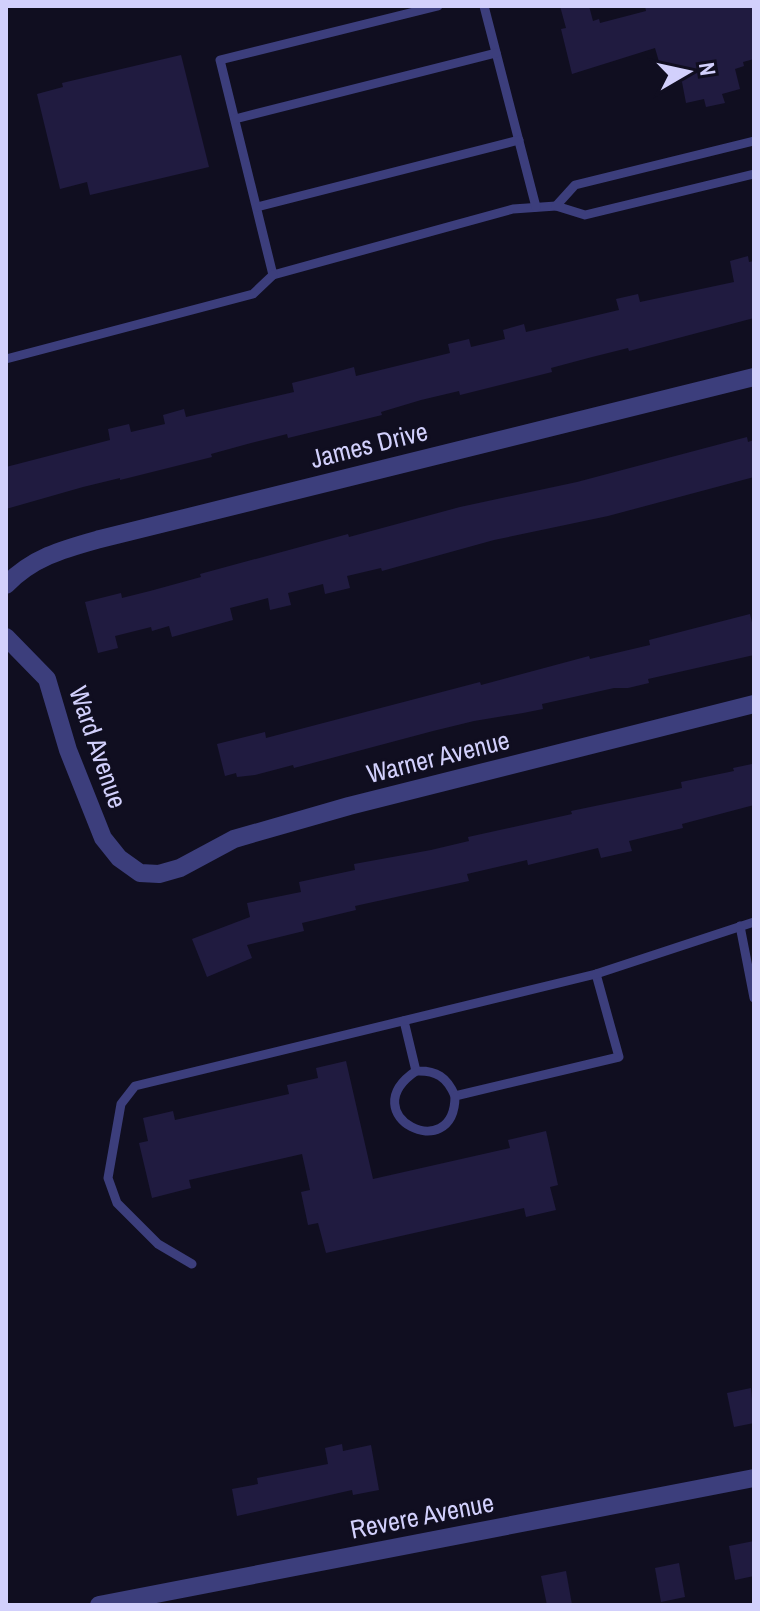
<svg xmlns="http://www.w3.org/2000/svg" width="760" height="1611" font-family="'Archivo Narrow',sans-serif">
	<rect width="100%" height="100%" fill="#100e20"/>
	<g fill="#201b40">
		<path d="M560,6H589L593,21L599,19L600,23L646,11L645,6H754V59L743,62L744,66L735,69L740,89L722,94L725,103L706,107L704,99L686,103L682,82L677,83L669,63L660,65L655,48L572,74L561,29L566,28Z"/>
		<path d="M181,55L209,167L90,195L87,182L60,189L37,94L63,87L62,83Z"/>
		<path d="M748,256L749,262L754,261V318L629,351L628,348L592,357L551,368L552,372L460,395L459,391L421,400L381,412L382,415L288,438L287,434L251,443L211,454L212,457L120,480V478L83,487L6,509V467L110,440L108,429L129,424L131,432L165,424L163,415L184,409L186,417L294,392L292,383L332,373L354,367L356,376L450,353L448,344L469,339L471,347L505,339L503,330L524,324L526,332L619,310L616,299L638,294L640,302L734,282L730,261Z"/>
		<path d="M747,437L748,442L754,440V477L608,516L494,540L382,571L381,568L347,576L350,588L325,594L323,584L288,593L291,605L270,610L268,598L230,608L233,620L172,637L169,626L152,631L151,627L115,636L118,648L98,653L85,602L121,593L122,598L150,591L201,577L200,574L348,534L349,537L460,507L577,482Z"/>
		<path d="M750,614L754,631V655L648,679L649,683L628,688H614L542,704L543,709L523,713L474,721L433,731L294,768L293,765L255,775L237,777L236,773L225,776L217,744L265,732L266,738L480,682L481,685L589,656L590,659L650,645L649,640Z"/>
		<path d="M752,764L754,765V805L682,824L683,828L629,841L632,851L601,858L598,848L528,865L527,860L467,874L469,881L355,906L356,910L302,923L304,931L247,945L252,958L207,977L192,939L250,917L247,903L301,892L299,882L355,870L354,864L431,850L469,841L468,837L572,814L571,811L682,788L681,782L734,771L733,768Z"/>
		<path d="M346,1061L373,1179L510,1148L508,1140L546,1131L558,1185L550,1187L556,1210L526,1217L524,1208L326,1253L318,1223L308,1225L301,1192L310,1190L302,1154L189,1180L191,1188L152,1198L139,1143L148,1141L143,1118L173,1111L175,1120L289,1094L287,1085L318,1078L316,1068Z"/>
		<path d="M751,1388L754,1423L734,1427L727,1393Z"/>
		<path d="M342,1444L343,1451L371,1445L379,1490L353,1495L352,1490L237,1516L232,1489L258,1484L257,1478L328,1464L325,1448Z"/>
		<path d="M754,1541V1576L735,1580L729,1546Z"/>
		<path d="M679,1563L685,1597L661,1602L655,1568Z"/>
		<path d="M566,1571L572,1605H547L541,1576Z"/>
	</g>
	<g fill="none" stroke-linecap="round" stroke-linejoin="round">
		<g stroke="#3c3e7c" stroke-width="9">
			<path d="M438,6L220,60L273,275L513,209L556,206"/>
			<path d="M484,6L536,207"/>
			<path d="M235,119L496,53"/>
			<path d="M754,141L575,185L556,206L585,215L754,174"/>
			<path d="M257,207L519,140"/>
			<path d="M6,359L253,294L273,275"/>
			<path d="M740,926L754,998"/>
			<path d="M404,1021L416,1071C436,1070 447,1077 455,1096L619,1057L596,974"/>
			<path d="M416,1071C351,1115 455,1167 455,1096"/>
			<path d="M192,1264L158,1244L117,1203L108,1178L121,1104L135,1086L596,974L754,922"/>
		</g>
		<g stroke="#3c3e7c" stroke-width="18">
			<path d="M6,585C33,557 64,549 100,539L754,377"/>
			<path d="M6,637L47,679L68,750L103,838L119,858L140,873L159,874L180,868L234,839L349,806L754,704"/>
			<path d="M99,1605L754,1478"/>
		</g>
	</g>
	<g text-anchor="middle" stroke-width="6" stroke-linejoin="round" paint-order="stroke">
		<g font-size="26" fill="#d2d0fc" stroke="#100e20">
			<text transform="translate(369 445) rotate(-14)" y="9">James Drive</text>
			<text transform="translate(98 747) rotate(71)" y="9">Ward Avenue</text>
			<text transform="translate(438 757) rotate(-14)" y="9">Warner Avenue</text>
			<text transform="translate(422 1516) rotate(-11)" y="9">Revere Avenue</text>
		</g>
	</g>
	<rect width="760" height="1611" fill="none" stroke="#d2d0fc" stroke-width="16"/>
	<g transform="translate(688 72) rotate(81)" stroke="#100e20" stroke-width="6" paint-order="stroke">
	<path d="M0-6L14 30L0 20L-14 30Z" fill="#d2d0fc"/>
	<text y="-12" font-size="22" font-weight="bold" text-anchor="middle" fill="#d2d0fc">N</text>
	</g>
</svg>
